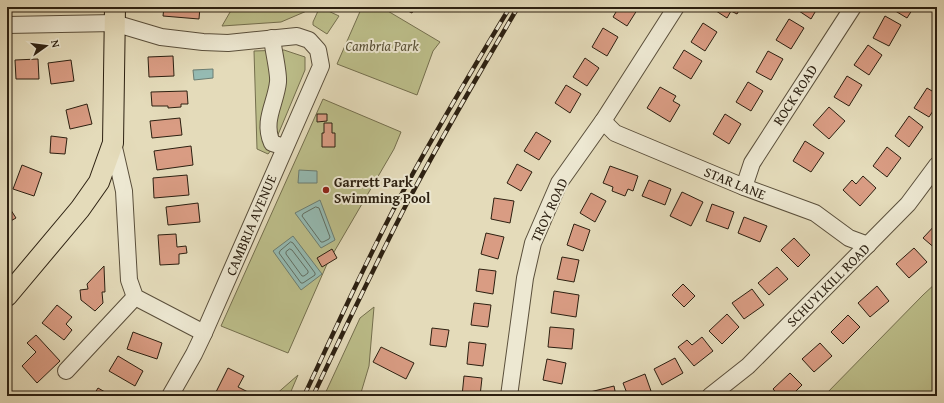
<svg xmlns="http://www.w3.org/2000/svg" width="944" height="403" font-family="'Gentium Book Plus',serif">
	<rect width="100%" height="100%" fill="#e4dbba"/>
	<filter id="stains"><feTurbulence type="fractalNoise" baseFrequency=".005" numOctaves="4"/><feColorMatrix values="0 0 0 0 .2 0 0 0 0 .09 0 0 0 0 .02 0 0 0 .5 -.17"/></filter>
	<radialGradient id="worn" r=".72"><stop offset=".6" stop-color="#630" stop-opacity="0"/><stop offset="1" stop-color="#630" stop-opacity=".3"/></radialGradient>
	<g fill="#bcbe8a" stroke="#746f4e">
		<path d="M233,7H316L281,22L222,26Z"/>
		<path d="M362,7H381L440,42L433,51L417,95L337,64Z"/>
		<path d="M324,9L339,16L327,34L313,25V22L318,11Z"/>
		<path d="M284,50L305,57V70L272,149L268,154L257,149L254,51Z"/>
		<path d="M323,99L401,132L394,149L327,264L288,353L221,326Z"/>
		<path d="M937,282V396H824L923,295Z"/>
		<path d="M374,307L369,366L360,396H324L360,318Z"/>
		<path d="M298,375L289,396H274Z"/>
	</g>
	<g fill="#95bbb3" stroke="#6b7d72">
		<path d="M213,69V78L194,80L193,70Z"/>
		<path d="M299,170L317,171V183H298Z"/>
		<path d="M320,200L335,240L321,248L295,213Z"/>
		<path d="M293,236L322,274L301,290L273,251Z"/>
	</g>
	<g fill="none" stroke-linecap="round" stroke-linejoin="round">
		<g stroke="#606e62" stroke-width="1">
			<path d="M316,207L319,208L330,237L329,239L323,242H321L302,216L303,214Z"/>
			<path d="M291,242L293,243L315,273V275L303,283H301L279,253L280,251Z"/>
			<path d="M290,249L292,250L308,271V273L304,276H302L286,254V252Z"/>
		</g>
	</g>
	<g fill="#d99c83" stroke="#2c2011">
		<path d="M164,7H200L199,19L163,16Z"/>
		<path d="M400,7H415L412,13Z"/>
		<path d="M619,7H639L627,26L613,17Z"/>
		<path d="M714,7H741L737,14L731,11L727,18L713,9Z"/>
		<path d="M797,7H818L811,19L796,9Z"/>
		<path d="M893,7H914L907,18L892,9Z"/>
		<path d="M885,16L901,25L889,46L873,38Z"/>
		<path d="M789,19L804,28L791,49L776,40Z"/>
		<path d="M703,23L717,32L705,51L691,42Z"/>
		<path d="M603,28L618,37L607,56L592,47Z"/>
		<path d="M868,45L882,55L869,75L854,65Z"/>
		<path d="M684,50L702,61L691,79L673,68Z"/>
		<path d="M768,51L783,59L771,80L756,72Z"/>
		<path d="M173,56L174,76L149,77L148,57Z"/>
		<path d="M585,58L599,68L587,86L573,77Z"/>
		<path d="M38,59L39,79H16L15,60Z"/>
		<path d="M71,60L74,81L51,84L48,63Z"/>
		<path d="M847,76L862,85L849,106L834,97Z"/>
		<path d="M748,82L763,91L751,111L736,102Z"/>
		<path d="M566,85L581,94L570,113L555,103Z"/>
		<path d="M660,87L676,96L673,101L680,105L670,122L647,108Z"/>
		<path d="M927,88L937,94V105L929,117L914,108Z"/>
		<path d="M187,91L188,104H181V107L168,108V106H152L151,92Z"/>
		<path d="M87,104L92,124L70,129L66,110Z"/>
		<path d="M829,107L845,121L829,139L813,125Z"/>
		<path d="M317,114H327V121L317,122Z"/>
		<path d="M725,114L741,124L729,144L713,134Z"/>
		<path d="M909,116L923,127L909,147L895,136Z"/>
		<path d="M180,118L182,135L152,138L150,121Z"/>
		<path d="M324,123H332V133H335V147H322V133H324Z"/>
		<path d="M536,132L551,141L539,160L524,151Z"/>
		<path d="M51,136L67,138L65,154L50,153Z"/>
		<path d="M805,141L824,153L811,172L793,161Z"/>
		<path d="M191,146L193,165L157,170L154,151Z"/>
		<path d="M887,147L901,158L887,177L873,166Z"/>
		<path d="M517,164L532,172L521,191L507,183Z"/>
		<path d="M22,165L42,173L34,196L13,189Z"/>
		<path d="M610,166L638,176L633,191L628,189L625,196L612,191L613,187L603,183Z"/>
		<path d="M187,175L189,195L154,198L153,178Z"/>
		<path d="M863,176L876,188L860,206L843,190L852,180L856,184Z"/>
		<path d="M649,180L671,189L665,205L642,196Z"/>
		<path d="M682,192L703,202L691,226L670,216Z"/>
		<path d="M591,193L606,201L595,222L580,213Z"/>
		<path d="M494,198L514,201L510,223L491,219Z"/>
		<path d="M198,203L200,222L168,225L166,207Z"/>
		<path d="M7,204L16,218L7,223Z"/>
		<path d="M712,204L734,212L728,229L706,221Z"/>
		<path d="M744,217L767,226L760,242L738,233Z"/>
		<path d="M937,223V250L923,238Z"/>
		<path d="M574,224L590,230L583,251L567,245Z"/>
		<path d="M486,233L504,237L498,259L481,254Z"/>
		<path d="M176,234L177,247L186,246L187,253L179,254V264L160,265L158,235Z"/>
		<path d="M794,238L810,255L798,267L781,250Z"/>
		<path d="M914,248L927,262L909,278L896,264Z"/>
		<path d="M332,249L337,258L322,267L317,258Z"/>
		<path d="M562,257L579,260L574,282L557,279Z"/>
		<path d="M104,266L105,292H102L103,303L95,311L81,300L80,290L88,289L87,284Z"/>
		<path d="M777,267L788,279L769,295L758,283Z"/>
		<path d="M479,269L496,271L493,294L476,291Z"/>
		<path d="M683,284L695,296L684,307L672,295Z"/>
		<path d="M877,286L889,301L870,317L858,303Z"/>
		<path d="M752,289L764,305L744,319L732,303Z"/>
		<path d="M554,291L579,295L576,317L551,313Z"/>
		<path d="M474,303L491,305L488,327L471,325Z"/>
		<path d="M57,305L72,317L66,324L72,330L64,340L42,323Z"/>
		<path d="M727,314L739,327L722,344L709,331Z"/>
		<path d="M848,315L860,327L843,344L831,332Z"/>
		<path d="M550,327L574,329L572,349L548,347Z"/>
		<path d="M432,328L449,330L446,347L430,345Z"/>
		<path d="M133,332L162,343L157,359L127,349Z"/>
		<path d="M36,335L60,361L37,383L22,366L36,352L27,343Z"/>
		<path d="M702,337L713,351L694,366L678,347L687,340L692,345Z"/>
		<path d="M469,342L486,344L483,366L467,364Z"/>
		<path d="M820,343L832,356L814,372L802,359Z"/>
		<path d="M381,347L414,363L406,379L373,362Z"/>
		<path d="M118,356L143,371L135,386L109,371Z"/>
		<path d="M675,358L683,373L662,385L654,369Z"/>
		<path d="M547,359L566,363L562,384L543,380Z"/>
		<path d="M228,368L244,376L238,387L248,392L246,396H218L215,394Z"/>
		<path d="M790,373L802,385L791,396H779L773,389Z"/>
		<path d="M645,374L651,391L638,396H628L623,383Z"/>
		<path d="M464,376L482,378L480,396H462Z"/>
		<path d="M614,386L616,396H591L590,392Z"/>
		<path d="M98,388L112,396H93Z"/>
	</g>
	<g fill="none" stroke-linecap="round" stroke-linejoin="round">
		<defs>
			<g id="minor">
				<path d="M7,25L114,23L161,37L203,42L228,43L297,36L309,40L318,50L321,66L204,333L194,354L170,396"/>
				<path d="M272,38C273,49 279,73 278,82C276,103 262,121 272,143L284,147"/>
				<path d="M603,121L615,133L744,187L815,213L849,238L868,245"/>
				<path d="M113,143L124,191L129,280L135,297L204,333"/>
				<path d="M744,187L752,163L853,7"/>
				<path d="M66,371L135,297"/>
				<path d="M509,396L525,278L533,243L559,183L603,121L676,7"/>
				<path d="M710,396L748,366L908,204L937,165"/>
			</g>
			<path id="major" d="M7,296L80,209L99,182L113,143L115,7"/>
		</defs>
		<use href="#minor" stroke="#5a4f3b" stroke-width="18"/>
		<use href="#major" stroke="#2c2011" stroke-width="22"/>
		<use href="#minor" stroke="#ede8d2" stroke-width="16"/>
		<use href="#major" stroke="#e4dbba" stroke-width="20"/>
		<defs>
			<g id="rail">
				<path d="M304,396C335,330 365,263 399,199C434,134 472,70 510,7"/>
				<path d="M313,396C343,332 374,268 406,205C441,138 480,72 518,7"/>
			</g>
		</defs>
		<use href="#rail" stroke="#2c2011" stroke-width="4.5"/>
		<use href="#rail" stroke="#ede8d2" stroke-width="3" stroke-dasharray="9" stroke-linecap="butt"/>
	</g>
	<circle fill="#8f2418" stroke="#ede8d2" stroke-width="1.5" cx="326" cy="190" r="4"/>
	<g text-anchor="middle" stroke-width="4" stroke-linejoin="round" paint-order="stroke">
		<g font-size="14" font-style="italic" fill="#574f35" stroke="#ede8d2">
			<text x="382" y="51">Cambria Park</text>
		</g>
		<g font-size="14" fill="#2c2011" stroke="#ede8d2">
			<text transform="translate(795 95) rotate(-57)" y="5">ROCK ROAD</text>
			<text transform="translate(735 183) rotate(22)" y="5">STAR LANE</text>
			<text transform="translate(549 210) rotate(-65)" y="5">TROY ROAD</text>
			<text transform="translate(251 225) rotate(-67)" y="5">CAMBRIA AVENUE</text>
			<text transform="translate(828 285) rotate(-45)" y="5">SCHUYLKILL ROAD</text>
		</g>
		<g font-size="14" font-weight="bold" fill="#2c2011" stroke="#ede8d2" text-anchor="start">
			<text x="334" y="187">Garrett Park<tspan x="334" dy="16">Swimming Pool</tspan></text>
		</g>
	</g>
	<rect width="944" height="403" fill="none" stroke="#e4dbba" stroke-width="24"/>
	<rect x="8" y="8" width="928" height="387" fill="none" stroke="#2c2011" stroke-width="2"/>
	<rect x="12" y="12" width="920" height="379" fill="none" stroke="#2c2011"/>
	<g transform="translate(46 46) rotate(76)" stroke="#ede8d2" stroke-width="3" paint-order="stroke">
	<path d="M0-3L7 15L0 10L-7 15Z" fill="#2c2011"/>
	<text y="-6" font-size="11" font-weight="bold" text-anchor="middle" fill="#2c2011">N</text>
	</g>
	<rect width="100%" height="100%" filter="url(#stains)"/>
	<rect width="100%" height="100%" fill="url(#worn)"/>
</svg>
